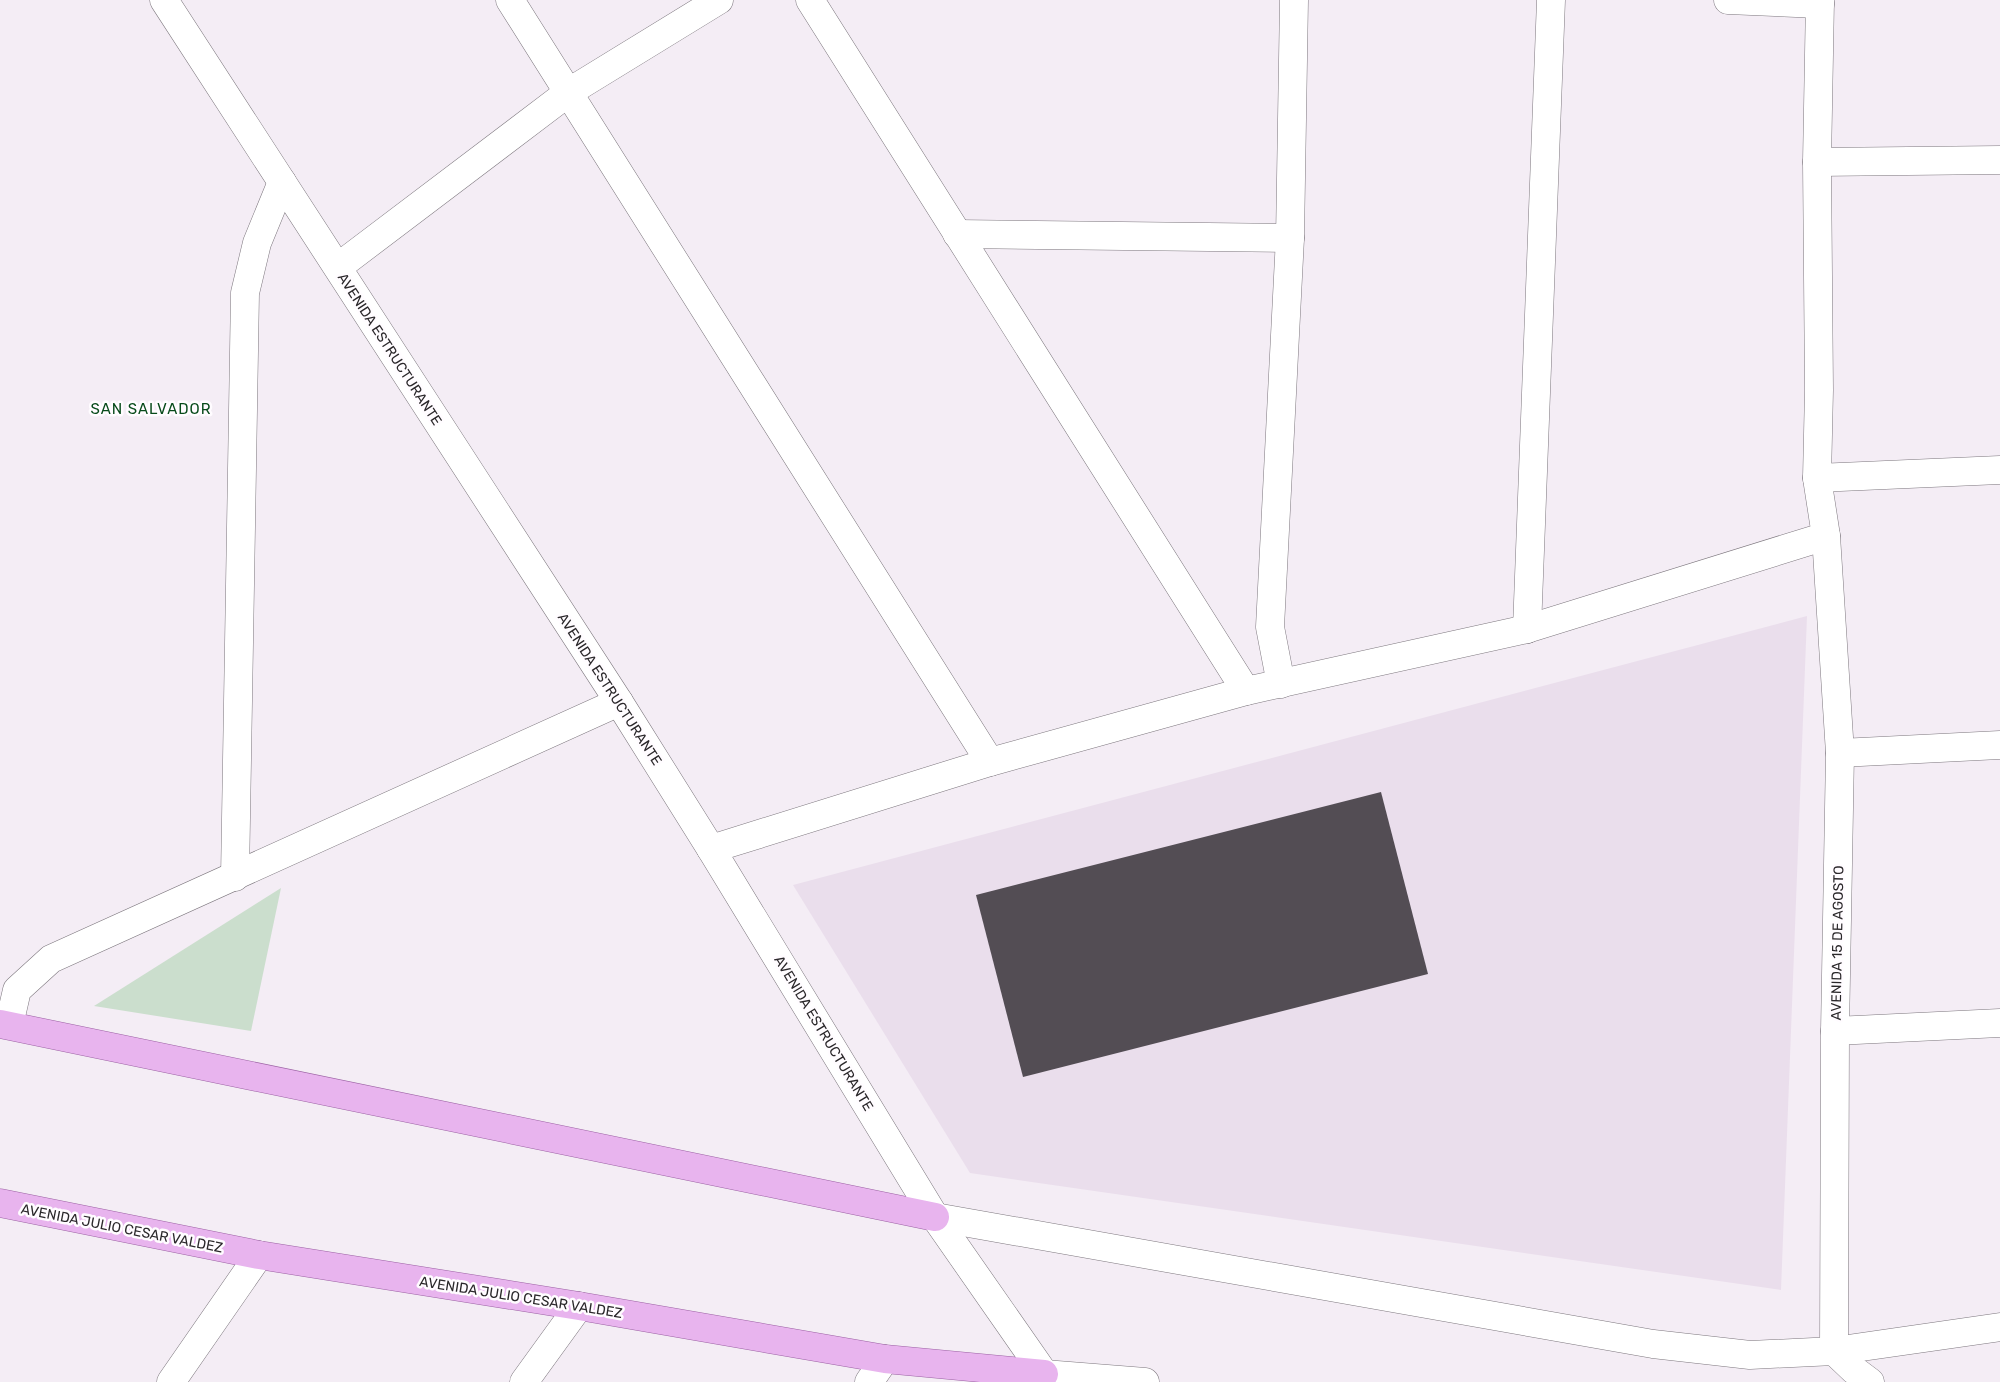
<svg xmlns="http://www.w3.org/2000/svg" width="2000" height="1382" font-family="Rubik,sans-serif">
	<rect width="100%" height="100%" fill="#f4edf5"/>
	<path fill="#eadeec" d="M1807,616L1781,1290L970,1173L793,885Z"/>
	<path fill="#cbdecd" d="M281,888L251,1031L94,1006Z"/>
	<path fill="#534d54" d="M1381,792L1428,974L1023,1077L976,895Z"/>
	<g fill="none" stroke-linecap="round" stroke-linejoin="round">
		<defs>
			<g id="minor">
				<path d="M164,0L619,702L711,849L935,1217L1050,1382"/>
				<path d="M510,0L990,762"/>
				<path d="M810,0L1246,691"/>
				<path d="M1728,0L1820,4"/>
				<path d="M1817,162L2000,160"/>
				<path d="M957,234L1290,238"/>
				<path d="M338,267L569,92L719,0"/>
				<path d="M1817,478L2000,470"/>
				<path d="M1826,536L1840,753L1835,1031L1834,1351"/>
				<path d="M1527,629L1551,0"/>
				<path d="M1281,684L1270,627L1290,238L1294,0"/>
				<path d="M1840,753L2000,745"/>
				<path d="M711,849L990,762L1246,691L1527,629L1826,536L1817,478L1819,390L1817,162L1820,0"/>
				<path d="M235,877L245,293L257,243L282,182"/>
				<path d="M9,1025L17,990L51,959L619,702"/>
				<path d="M1835,1031L2000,1023"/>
				<path d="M935,1217L1653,1344L1750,1355L1834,1351L2000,1327"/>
				<path d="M1834,1351L1854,1370L1870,1382"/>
				<path d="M1044,1374L1145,1382"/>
				<path d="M171,1382L259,1255"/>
				<path d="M524,1382L579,1306"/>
				<path d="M869,1382L885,1359"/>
			</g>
			<g id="major">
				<path d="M0,1024L935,1217"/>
				<path d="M0,1203L259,1255L579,1306L885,1359L1044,1374"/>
			</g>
		</defs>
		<use href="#minor" stroke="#7d777e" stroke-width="29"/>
		<use href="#major" stroke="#9b62a3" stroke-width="29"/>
		<use href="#minor" stroke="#fff" stroke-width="28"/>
		<use href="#major" stroke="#e8b4ee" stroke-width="28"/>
	</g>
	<g text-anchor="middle" stroke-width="5" stroke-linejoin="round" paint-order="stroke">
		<g font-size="14" fill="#2b282b" stroke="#fffcff">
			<text transform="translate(390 349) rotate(57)" y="5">AVENIDA ESTRUCTURANTE</text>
			<text transform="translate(610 689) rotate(57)" y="5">AVENIDA ESTRUCTURANTE</text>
			<text transform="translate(1837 943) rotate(-89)" y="5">AVENIDA 15 DE AGOSTO</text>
			<text transform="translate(824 1033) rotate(59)" y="5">AVENIDA ESTRUCTURANTE</text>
			<text transform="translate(122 1228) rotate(11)" y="5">AVENIDA JULIO CESAR VALDEZ</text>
			<text transform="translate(521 1297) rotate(9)" y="5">AVENIDA JULIO CESAR VALDEZ</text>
		</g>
		<g font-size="15" letter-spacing="1" fill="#084b1b" stroke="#fffcff">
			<text x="151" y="414">SAN SALVADOR</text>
		</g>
	</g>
</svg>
